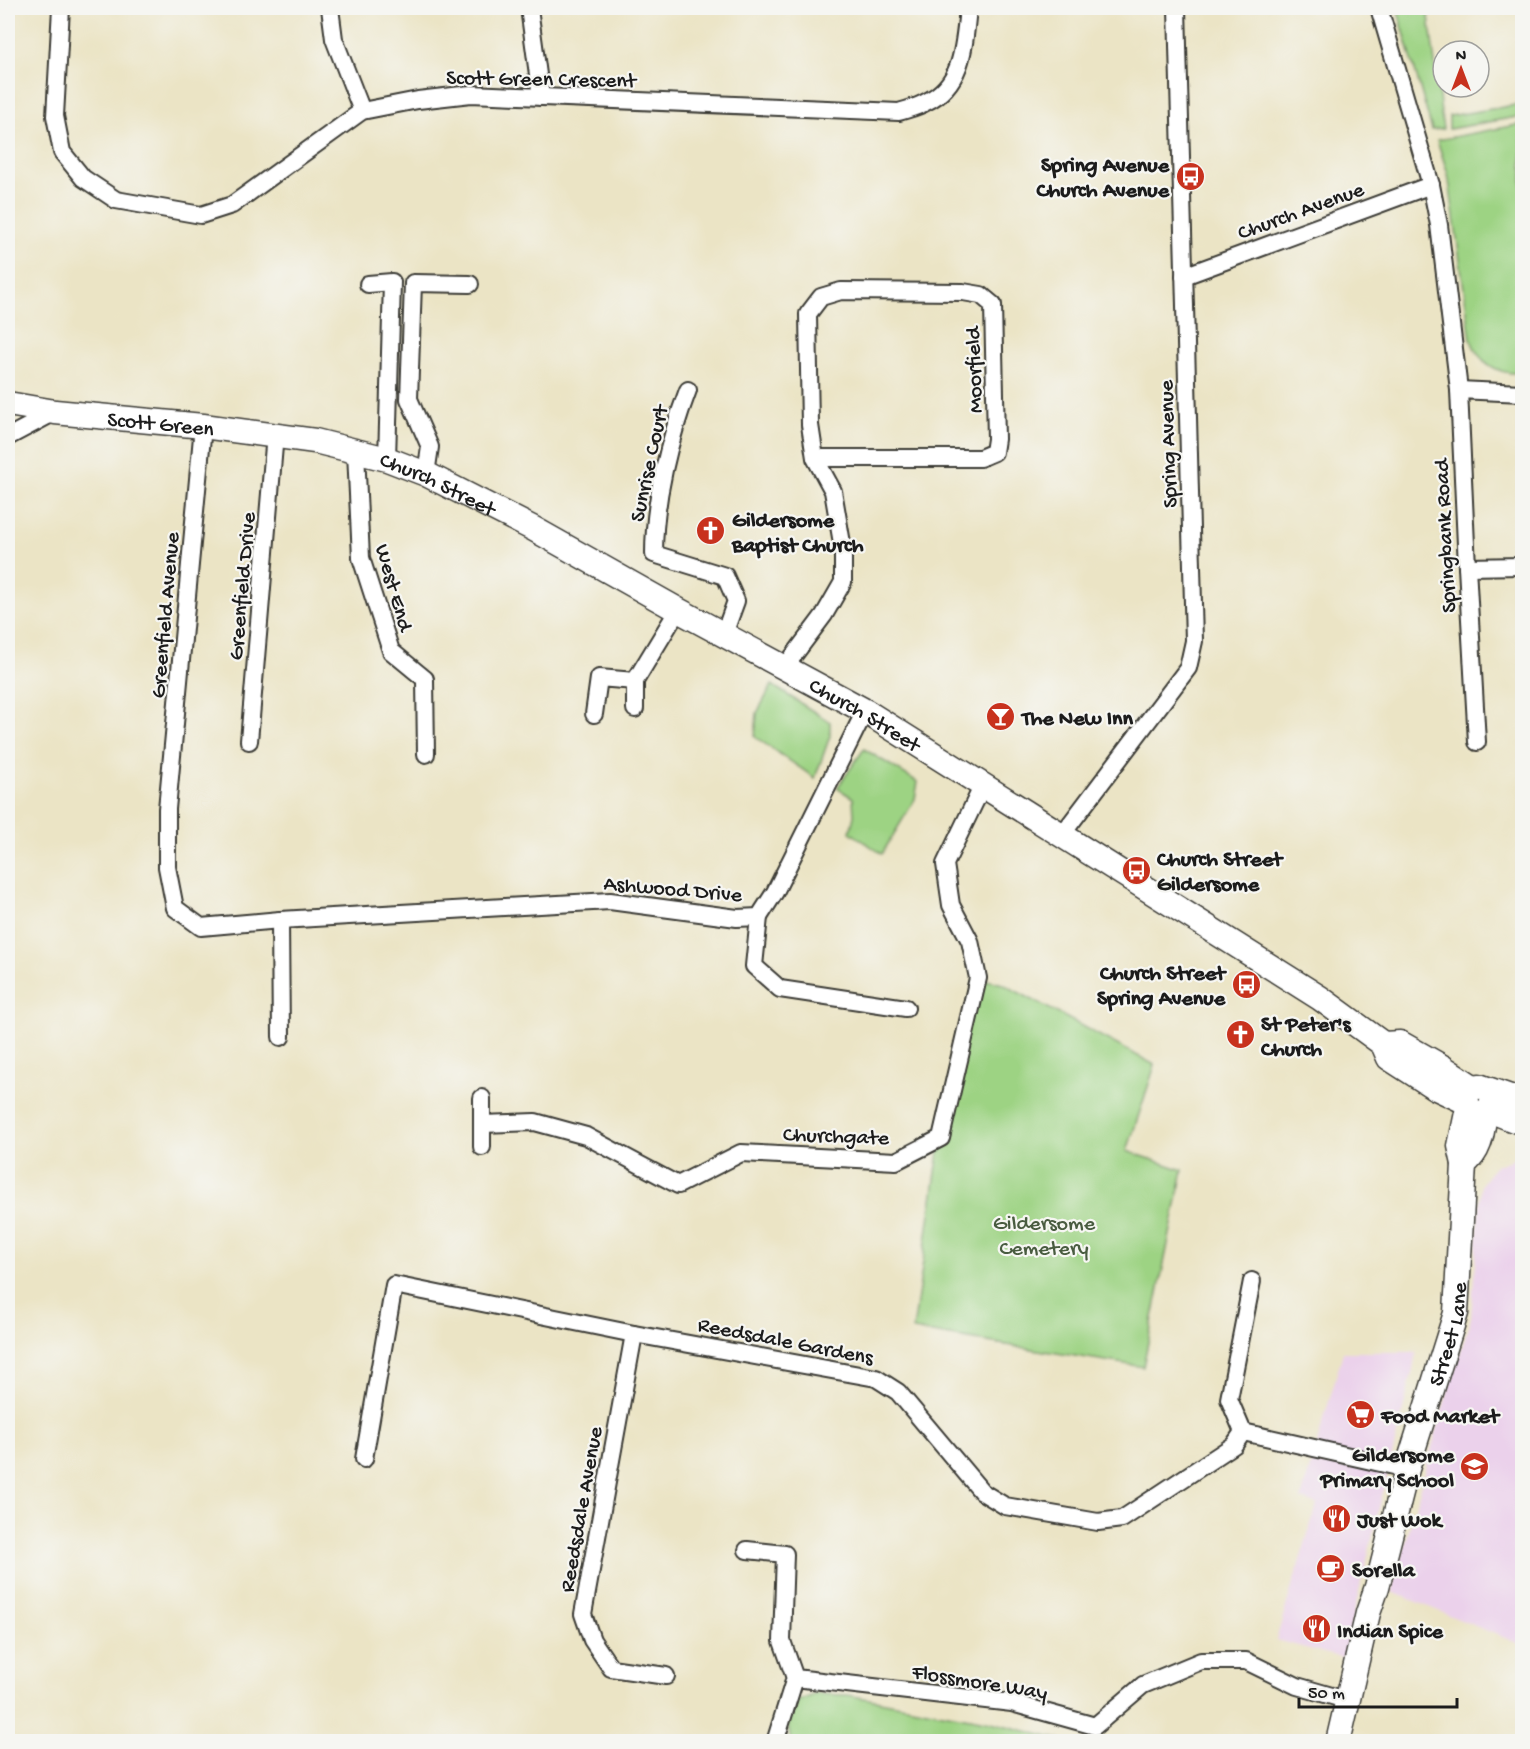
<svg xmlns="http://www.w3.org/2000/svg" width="1530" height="1749" font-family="'Gochi Hand',sans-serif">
	<rect width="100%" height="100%" fill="#f6f6f2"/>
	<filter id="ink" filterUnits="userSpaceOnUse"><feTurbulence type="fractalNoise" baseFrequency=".0167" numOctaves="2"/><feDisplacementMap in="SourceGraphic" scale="12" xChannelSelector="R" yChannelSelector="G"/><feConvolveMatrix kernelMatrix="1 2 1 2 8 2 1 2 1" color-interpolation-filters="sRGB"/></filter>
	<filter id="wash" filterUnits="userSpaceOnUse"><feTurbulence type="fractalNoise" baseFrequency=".008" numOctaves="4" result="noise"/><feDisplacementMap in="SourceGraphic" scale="24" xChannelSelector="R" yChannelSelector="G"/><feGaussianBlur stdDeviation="1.35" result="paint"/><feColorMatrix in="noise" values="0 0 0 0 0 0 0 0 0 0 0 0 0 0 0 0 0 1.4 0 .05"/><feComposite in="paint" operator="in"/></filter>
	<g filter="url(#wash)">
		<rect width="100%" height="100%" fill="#ebe4c5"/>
		<g fill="#ebd1eb">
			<path d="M1522,1156V1645L1392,1592L1441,1414L1471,1318L1481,1185L1495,1166Z"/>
			<path d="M1343,1352H1417L1343,1658L1276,1640L1317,1504L1301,1499Z"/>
		</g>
		<g fill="#9dd383" stroke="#5c7850" stroke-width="1.5">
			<path d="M1397,8H1428L1443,129L1432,130Z"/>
			<path d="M1522,104V116L1449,129V116Z"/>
			<path d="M1522,124V373C1498,375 1479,363 1471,340L1448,174L1437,140Z"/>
			<path d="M772,685L830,722V736L815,778L755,737L757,713Z"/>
			<path d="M864,749L918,782L915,799L882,854L850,832L854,816L853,798L837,788Z"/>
			<path d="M978,978L1003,984L1155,1065L1127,1151L1183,1170L1143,1367L913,1330L941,1138Z"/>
			<path d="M816,1694L848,1695L991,1722L1065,1741H791L788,1726L798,1701Z"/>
		</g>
	</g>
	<g filter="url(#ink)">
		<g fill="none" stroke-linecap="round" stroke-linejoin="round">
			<defs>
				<g id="street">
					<path d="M61,8L55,116L62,152L83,178L116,200L201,215L232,205L362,111L418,100L471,94L899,112C908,109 918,107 926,102C964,84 964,44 968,8"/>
					<path d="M330,8L334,39L362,111"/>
					<path d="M529,8L541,97"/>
					<path d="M1379,8L1431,185L1439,225L1459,390"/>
					<path d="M1184,276L1431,185"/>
					<path d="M368,284L392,282L387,459"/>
					<path d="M688,390C669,440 654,500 654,554L725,576L736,601L724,634"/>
					<path d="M203,426L167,809V867L175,908L201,927L280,920L610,901L737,918L759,917L775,892L865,711"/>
					<path d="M8,437L55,412"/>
					<path d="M356,452L361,558L391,651L425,679L426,754"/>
					<path d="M426,474L430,447L409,399L413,283L470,284"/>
					<path d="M1467,567L1522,566"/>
					<path d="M785,667L824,615L843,582V549L833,491L815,458L810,425L808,314L821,297L841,291L963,292L981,295L993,305L996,439L994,452L980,458H815"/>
					<path d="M635,681V709"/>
					<path d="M594,714L599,678L635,681L678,610"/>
					<path d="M249,741L275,434"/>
					<path d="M1477,742L1467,567L1459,390L1522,393"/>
					<path d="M1061,836L1188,668L1194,641L1177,8"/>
					<path d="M759,917L754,966L780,989L906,1008"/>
					<path d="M280,920L281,1037"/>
					<path d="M482,1098V1124L535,1122L586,1136L678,1185L741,1153L896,1161L941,1138L978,978L970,941L951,905L945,864L983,785"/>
					<path d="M482,1124V1147"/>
					<path d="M634,1334L583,1614L592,1640L611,1668L666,1676"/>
					<path d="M1243,1432L1229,1399L1252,1281"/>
					<path d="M364,1459L394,1285L634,1334L876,1378L898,1392L982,1492L1005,1506L1098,1522L1122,1519L1234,1445L1243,1432L1407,1469"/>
					<path d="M747,1550L785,1554L782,1641L795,1678L1012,1703L1095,1726L1143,1685L1201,1661H1246L1297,1686L1346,1700"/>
					<path d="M775,1742L795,1678"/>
				</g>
				<g id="secondary">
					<path id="s1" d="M8,404L55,412L203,426L315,441L387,459L426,474L534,529L678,610L865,711L1320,998L1383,1044L1389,1058L1434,1087L1466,1102"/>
					<path d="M1383,1044L1400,1043L1444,1068L1473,1087"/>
					<path d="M1490,1091L1493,1101L1489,1110L1479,1114L1468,1108L1466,1096L1473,1087L1479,1086L1522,1101"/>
					<path d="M1489,1110L1522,1123"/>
					<path d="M1464,1164C1481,1151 1482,1133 1485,1112"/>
					<path id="s2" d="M1338,1742L1368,1613L1377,1587L1407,1469L1456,1313L1464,1164L1460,1146L1468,1108"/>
				</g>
			</defs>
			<use href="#street" stroke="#3b3a35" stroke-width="20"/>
			<use href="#secondary" stroke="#3b3a35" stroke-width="27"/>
			<use href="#street" stroke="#fff" stroke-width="16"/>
			<use href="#secondary" stroke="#fff" stroke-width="24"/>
		</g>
	</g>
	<defs>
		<symbol id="bus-disc" viewBox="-11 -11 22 22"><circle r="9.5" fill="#c8321e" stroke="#f6f6f2"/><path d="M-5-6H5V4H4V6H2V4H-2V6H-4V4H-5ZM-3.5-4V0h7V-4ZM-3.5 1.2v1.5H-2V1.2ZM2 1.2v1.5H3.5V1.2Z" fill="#fff"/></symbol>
		<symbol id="church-disc" viewBox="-11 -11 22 22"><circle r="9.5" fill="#c8321e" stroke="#f6f6f2"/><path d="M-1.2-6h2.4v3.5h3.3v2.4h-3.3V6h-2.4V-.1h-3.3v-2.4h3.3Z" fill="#fff"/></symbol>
		<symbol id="bar-disc" viewBox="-11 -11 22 22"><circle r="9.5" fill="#c8321e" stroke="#f6f6f2"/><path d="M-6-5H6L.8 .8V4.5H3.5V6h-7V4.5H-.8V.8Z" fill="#fff"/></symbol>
		<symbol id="supermarket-disc" viewBox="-11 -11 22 22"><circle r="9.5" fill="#c8321e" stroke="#f6f6f2"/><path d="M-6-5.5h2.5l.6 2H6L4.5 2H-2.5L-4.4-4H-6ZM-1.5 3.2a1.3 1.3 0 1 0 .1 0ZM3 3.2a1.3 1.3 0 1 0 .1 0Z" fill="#fff"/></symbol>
		<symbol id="school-disc" viewBox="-11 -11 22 22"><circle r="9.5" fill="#c8321e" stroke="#f6f6f2"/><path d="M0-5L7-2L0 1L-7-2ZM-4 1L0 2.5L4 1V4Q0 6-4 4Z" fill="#fff"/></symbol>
		<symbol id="restaurant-disc" viewBox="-11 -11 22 22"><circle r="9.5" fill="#c8321e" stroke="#f6f6f2"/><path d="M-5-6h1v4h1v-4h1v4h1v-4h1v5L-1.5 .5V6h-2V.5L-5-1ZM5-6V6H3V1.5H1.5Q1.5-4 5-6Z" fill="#fff"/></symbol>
		<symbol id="cafe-disc" viewBox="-11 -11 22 22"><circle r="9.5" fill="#c8321e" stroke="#f6f6f2"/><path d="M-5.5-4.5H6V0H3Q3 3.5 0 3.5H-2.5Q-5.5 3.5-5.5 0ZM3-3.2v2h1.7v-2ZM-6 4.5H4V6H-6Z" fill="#fff"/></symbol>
	</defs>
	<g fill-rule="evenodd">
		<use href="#bus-disc" x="1174" y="160" width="33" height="33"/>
		<use href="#church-disc" x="694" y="514" width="33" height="33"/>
		<use href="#bar-disc" x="984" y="700" width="33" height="33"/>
		<use href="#bus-disc" x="1120" y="854" width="33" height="33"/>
		<use href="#bus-disc" x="1230" y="968" width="33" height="33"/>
		<use href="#church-disc" x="1224" y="1018" width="33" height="33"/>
		<use href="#supermarket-disc" x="1344" y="1398" width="33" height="33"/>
		<use href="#school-disc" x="1458" y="1450" width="33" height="33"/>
		<use href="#restaurant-disc" x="1320" y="1502" width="33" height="33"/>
		<use href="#cafe-disc" x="1314" y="1552" width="33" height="33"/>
		<use href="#restaurant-disc" x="1300" y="1612" width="33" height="33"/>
	</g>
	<g text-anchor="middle" stroke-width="4.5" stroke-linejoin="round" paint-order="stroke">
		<g font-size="22" fill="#1c1c1c" stroke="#f6f6f2">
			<text transform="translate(541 77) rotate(1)" y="8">Scott Green Crescent</text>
			<text transform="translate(1300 209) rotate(-20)" y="8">Church Avenue</text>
			<text transform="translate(972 370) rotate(-92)" y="8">Moorfield</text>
			<text dy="8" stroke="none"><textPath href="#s1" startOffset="154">Scott Green</textPath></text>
			<text transform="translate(1166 444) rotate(-92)" y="8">Spring Avenue</text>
			<text transform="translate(647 463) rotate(-78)" y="8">Sunrise Court</text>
			<text dy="8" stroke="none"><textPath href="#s1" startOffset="440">Church Street</textPath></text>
			<text transform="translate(1443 536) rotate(-93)" y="8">Springbank Road</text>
			<text transform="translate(240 586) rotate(-85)" y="8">Greenfield Drive</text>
			<text transform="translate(396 587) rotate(74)" y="8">West End</text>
			<text transform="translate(163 615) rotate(-85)" y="8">Greenfield Avenue</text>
			<text dy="8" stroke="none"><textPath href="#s1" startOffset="926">Church Street</textPath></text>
			<text transform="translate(673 887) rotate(5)" y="8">Ashwood Drive</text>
			<text transform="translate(836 1134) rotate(2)" y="8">Churchgate</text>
			<text dy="8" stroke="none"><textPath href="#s2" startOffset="423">Street Lane</textPath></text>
			<text transform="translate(786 1339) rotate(11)" y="8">Reedsdale Gardens</text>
			<text transform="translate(579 1509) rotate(-80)" y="8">Reedsdale Avenue</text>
			<text transform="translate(980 1680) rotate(9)" y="8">Flossmore Way</text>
		</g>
		<g font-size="22" font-weight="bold" fill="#1c1c1c" stroke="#f6f6f2" text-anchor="start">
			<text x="1169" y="171" text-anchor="end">Spring Avenue<tspan x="1169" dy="25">Church Avenue</tspan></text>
			<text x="732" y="526">Gildersome<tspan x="732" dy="25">Baptist Church</tspan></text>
			<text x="1022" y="724">The New Inn</text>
			<text x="1157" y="865">Church Street<tspan x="1157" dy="25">Gildersome</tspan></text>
			<text x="1225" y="979" text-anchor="end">Church Street<tspan x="1225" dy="25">Spring Avenue</tspan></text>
			<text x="1261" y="1030">St Peter's<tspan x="1261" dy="25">Church</tspan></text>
			<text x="1381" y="1422">Food Market</text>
			<text x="1454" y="1461" text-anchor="end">Gildersome<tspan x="1454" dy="25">Primary School</tspan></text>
			<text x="1357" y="1526">Just Wok</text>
			<text x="1352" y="1576">Sorella</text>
			<text x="1337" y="1637">Indian Spice</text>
		</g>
		<g font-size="22" fill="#495c40" stroke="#f6f6f2">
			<text x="1044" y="1229">Gildersome<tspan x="1044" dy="25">Cemetery</tspan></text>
		</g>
	</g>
	<rect width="1530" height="1749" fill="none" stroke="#f6f6f2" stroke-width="30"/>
	<g transform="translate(1461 69)"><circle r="28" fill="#f6f6f2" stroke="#9f9f9c" stroke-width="1.5"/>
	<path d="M0-4.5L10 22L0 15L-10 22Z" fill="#c8321e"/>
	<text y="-9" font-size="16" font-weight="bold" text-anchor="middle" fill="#1c1c1c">N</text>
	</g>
	<path d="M1299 1698v9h158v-9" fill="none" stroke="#1c1c1c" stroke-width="3"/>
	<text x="1308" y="1698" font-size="18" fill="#1c1c1c" stroke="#f6f6f2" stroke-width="4.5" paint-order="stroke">50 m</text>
</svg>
